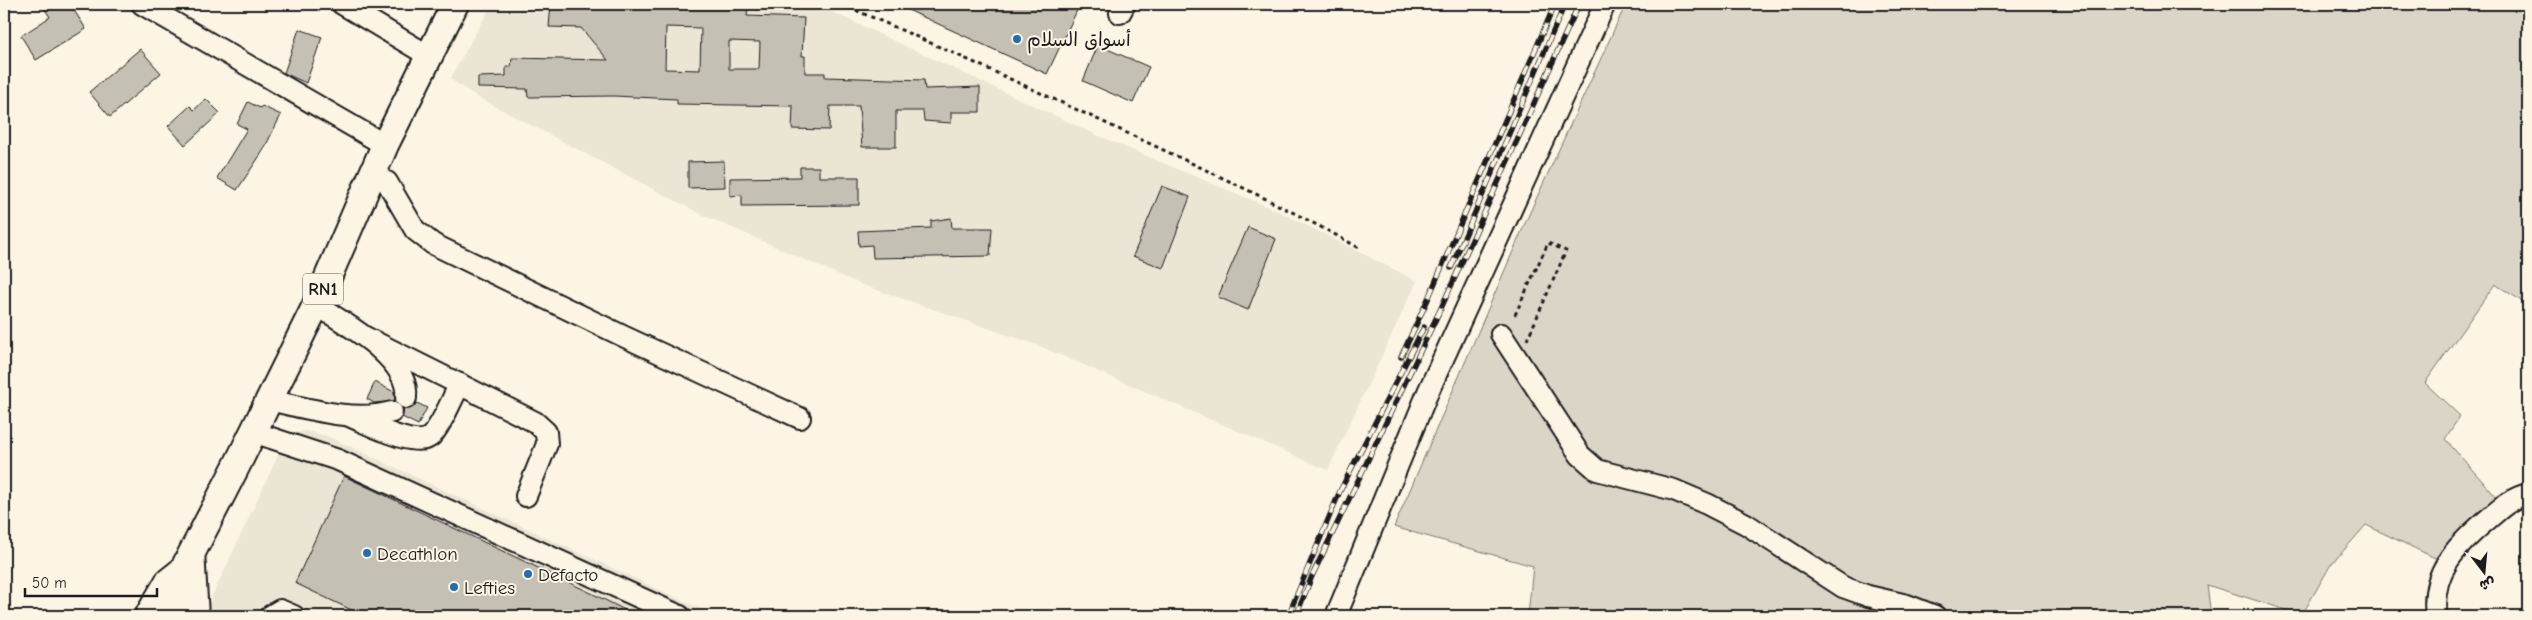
<svg xmlns="http://www.w3.org/2000/svg" width="2532" height="620" font-family="'Comic Neue','Playpen Sans Arabic',sans-serif">
	<rect width="100%" height="100%" fill="#fcf5e5"/>
	<filter id="ink" filterUnits="userSpaceOnUse"><feTurbulence type="fractalNoise" baseFrequency=".02" numOctaves="2"/><feDisplacementMap in="SourceGraphic" scale="10" xChannelSelector="R" yChannelSelector="G"/><feConvolveMatrix kernelMatrix="1 2 1 2 8 2 1 2 1" color-interpolation-filters="sRGB"/></filter>
	<g filter="url(#ink)">
		<g fill="#ebe5d6">
			<path d="M492,4H815L1101,137L1278,211L1417,281L1328,470L1037,345L860,284L703,215L481,99L450,79Z"/>
			<path d="M305,431L327,436L716,616H203L288,434Z"/>
		</g>
		<path fill="#dbd5c8" stroke="#7c7872" d="M1626,4H2528V305L2495,284L2425,383L2460,416L2445,439L2499,500L2435,558L2366,525L2330,566L2302,615L2207,585L2211,616H1528L1533,566L1394,527L1526,221Z"/>
		<g fill="#c4c0b3" stroke="#1c1c1c" fill-rule="evenodd">
			<path d="M52,4H70L86,29L36,60L21,36L50,17L44,8Z"/>
			<path d="M551,4H748L747,16L804,18L802,56H805V73H825V77L924,80L925,89L980,87V112H951V123L924,121L923,111H896V147H862L859,106H830L829,130L792,129L793,106L677,104V99L614,96L528,97L527,89L478,88V77L506,76V67H511L512,58L608,60L581,28L549,27ZM666,27L701,28L700,70L665,69ZM729,41L760,42L759,69H729Z"/>
			<path d="M895,4H1080L1047,74Z"/>
			<path d="M299,29L322,37L306,83L284,73Z"/>
			<path d="M1098,45L1149,67L1133,103L1083,81Z"/>
			<path d="M140,49L161,73L110,117L89,92Z"/>
			<path d="M206,99L220,113L185,145L168,126L190,106L194,110Z"/>
			<path d="M248,102L260,108L262,106L281,115L263,151L237,190L217,178L247,129L237,124Z"/>
			<path d="M724,161L725,187L688,188V162Z"/>
			<path d="M800,167H819V177H859V205L742,206V195L730,196V178L800,177Z"/>
			<path d="M1162,186L1190,197L1163,268L1133,256Z"/>
			<path d="M951,218L952,228H992L990,256L873,258L872,245L859,246L858,231L931,228V221Z"/>
			<path d="M1248,227L1276,239L1248,310L1218,297Z"/>
			<path d="M375,382L394,392L395,401L374,403L367,399Z"/>
			<path d="M417,403L427,408L418,425L402,417L404,409L412,408Z"/>
			<path d="M344,476L587,591L637,616H364L295,583Z"/>
		</g>
		<g fill="none" stroke-linecap="round" stroke-linejoin="round">
			<defs>
				<g id="minor">
					<path d="M142,4L385,145"/>
					<path d="M342,4L429,56"/>
					<path d="M1120,13L1125,4"/>
					<path d="M372,173L387,182L415,230L433,244L625,337L800,418"/>
					<path d="M316,305C344,323 411,359 406,398"/>
					<path d="M1501,334L1580,455L1597,470L1674,490L1707,504L1746,524L1843,587L1868,596L1907,605L1935,616"/>
					<path d="M367,338L535,422L546,432L547,444L526,496"/>
					<path d="M268,400C308,408 352,423 392,412"/>
					<path d="M349,416C367,423 418,451 432,435C444,421 451,400 460,384"/>
					<path d="M253,432L338,460L680,616"/>
					<path d="M194,551L198,616"/>
					<path d="M270,616L280,610L294,616"/>
					<path d="M1336,616L1428,392L1605,4"/>
					<path d="M2436,616C2430,573 2456,546 2487,520C2500,509 2511,498 2528,494"/>
				</g>
				<g id="major">
					<path d="M148,616L168,582L183,570L236,467L316,305L385,145L455,4"/>
					<path d="M173,616L182,589L183,570"/>
				</g>
			</defs>
			<use href="#minor" stroke="#1c1c1c" stroke-width="24"/>
			<use href="#major" stroke="#1c1c1c" stroke-width="30"/>
			<g stroke="#1c1c1c" stroke-width="3" stroke-dasharray="4 4" stroke-linecap="butt">
				<path d="M841,4C938,45 1032,89 1127,133C1206,170 1285,206 1361,249"/>
				<path d="M1515,315L1548,243L1566,251L1527,340"/>
			</g>
			<use href="#minor" stroke="#fcf5e5" stroke-width="20"/>
			<use href="#major" stroke="#fcf5e5" stroke-width="26"/>
			<defs>
				<g id="rail">
					<path d="M1451,268L1565,4"/>
					<path d="M1401,357L1428,299L1555,4"/>
					<path d="M1288,616L1340,491L1424,327"/>
					<path d="M1296,616L1312,576L1442,306L1579,4"/>
				</g>
			</defs>
			<use href="#rail" stroke="#1c1c1c" stroke-width="5.5"/>
			<use href="#rail" stroke="#fcf5e5" stroke-width="4" stroke-dasharray="11" stroke-linecap="butt"/>
		</g>
	</g>
	<g fill="#1f6fb2" stroke="#fcf5e5" stroke-width="2">
		<circle cx="1017" cy="39" r="5"/>
		<circle cx="367" cy="553" r="5"/>
		<circle cx="528" cy="574" r="5"/>
		<circle cx="454" cy="587" r="5"/>
	</g>
	<g text-anchor="middle" stroke-width="4" stroke-linejoin="round" paint-order="stroke">
		<rect fill="#fcf5e5" stroke="#5f5d58" stroke-width="1" x="303" y="273.5" width="40" height="31" rx="4"/>
		<g font-size="18" font-weight="bold" fill="#1c1c1c">
			<text x="323" y="295">RN1</text>
		</g>
		<g font-size="19" fill="#1c1c1c" stroke="#fcf5e5" text-anchor="start">
			<text x="1027" y="46">أسواق السلام</text>
			<text x="377" y="560">Decathlon</text>
			<text x="538" y="581">Defacto</text>
			<text x="464" y="594">Lefties</text>
		</g>
	</g>
	<rect width="2532" height="620" fill="none" stroke="#fcf5e5" stroke-width="20"/>
	<rect x="10" y="10" width="2512" height="600" fill="none" stroke="#1c1c1c" stroke-width="2" filter="url(#ink)"/>
	<g transform="translate(2484 572) rotate(164)" stroke="#fcf5e5" stroke-width="4" paint-order="stroke">
	<path d="M0-4L9 19L0 12L-9 19Z" fill="#1c1c1c"/>
	<text y="-8" font-size="14" font-weight="bold" text-anchor="middle" fill="#1c1c1c">ش</text>
	</g>
	<path d="M25 588v8h132v-8" fill="none" stroke="#1c1c1c" stroke-width="2.5"/>
	<text x="32" y="588" font-size="15" fill="#1c1c1c" stroke="#fcf5e5" stroke-width="4" paint-order="stroke">50 m</text>
</svg>
